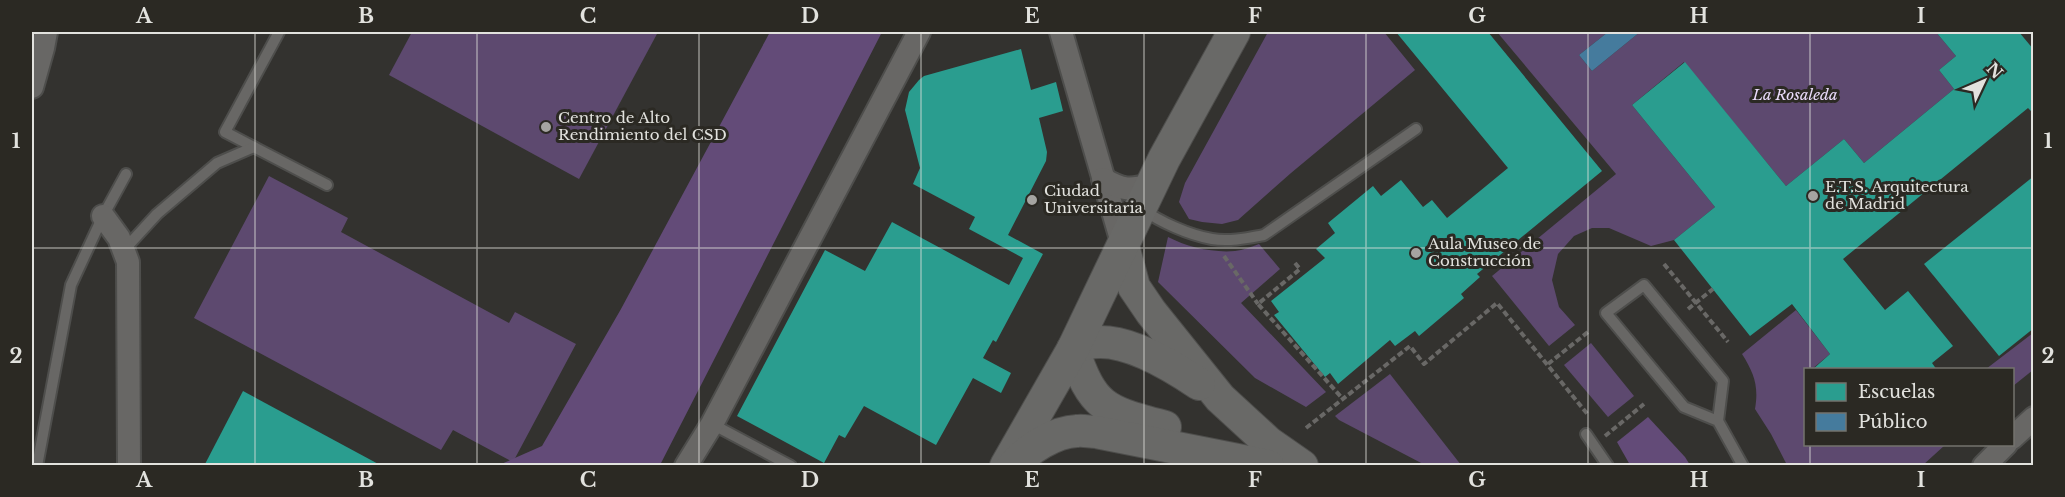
<svg xmlns="http://www.w3.org/2000/svg" width="2065" height="497" font-family="'Libre Baskerville',serif">
	<rect width="100%" height="100%" fill="#33322f"/>
	<g fill="#5d496f">
		<path d="M412,32H658L579,179L389,75Z"/>
		<path d="M1268,32H1384L1415,70L1291,173L1238,220L1222,224L1202,222L1189,219L1179,202L1185,183Z"/>
		<path d="M1497,32H1608L1579,55L1592,71L1640,32H1936L1956,56L1939,70L1954,89L1864,163L1844,139L1786,186L1684,62L1632,105L1715,207L1674,240L1651,246L1609,228H1592L1574,236L1558,254L1552,280L1559,307L1575,325L1549,346L1492,276L1616,174Z"/>
		<path d="M269,176L348,218L341,232L509,323L515,312L576,344L513,462L453,430L441,450L194,318Z"/>
		<path d="M1168,237C1187,247 1213,253 1235,251C1243,250 1251,247 1259,244L1280,269L1241,303L1326,392L1306,407L1255,378L1158,282Z"/>
		<path d="M1796,310L1830,354L1812,369L1806,370V444H1872L1874,446L1876,444L1945,445L1923,465H1787L1771,434L1755,409C1759,386 1754,373 1742,354Z"/>
		<path d="M2033,333V370L2013,386L2012,370L1986,369Z"/>
		<path d="M1591,343L1634,396L1608,417L1564,365Z"/>
		<path d="M1390,374L1461,465H1425L1339,420L1335,416Z"/>
	</g>
	<g fill="#634b78">
		<path d="M770,32H882L660,465H499L542,446L621,309Z"/>
		<path d="M1648,417L1685,457L1690,465H1630L1617,442Z"/>
	</g>
	<g fill="#2a9d8f">
		<path d="M1396,32H1488L1602,171L1477,274L1480,277L1461,294L1464,298L1419,336L1415,331L1395,346L1390,340L1338,384L1330,373L1325,377L1274,315L1279,312L1271,301L1325,258L1316,249L1335,233L1328,223L1373,186L1381,196L1401,180L1423,207L1432,200L1447,218L1508,168Z"/>
		<path d="M1936,32H2019L2034,50V114L2028,108L1843,259L1885,310L1908,291L1953,346L1932,363L1937,370H1812L1830,354L1792,304L1750,336L1674,240L1715,207L1632,105L1685,62L1786,186L1844,139L1864,163L1954,89L1939,70L1956,56Z"/>
		<path d="M1021,49L1031,90L1056,82L1063,111L1039,118L1047,152L1046,161L1008,235L1043,254L996,342L993,340L983,358L1011,373L1001,393L973,378L936,445L864,406L845,438L839,435L824,463L737,416L825,250L865,271L892,222L1009,285L1023,258L969,229L975,217L913,184L920,168L905,110L909,92L919,80L924,76Z"/>
		<path d="M2034,176V328L1999,356L1924,264Z"/>
		<path d="M243,391L382,466H204Z"/>
	</g>
	<path fill="#457b9d" d="M1608,32H1640L1592,71L1579,55Z"/>
	<g fill="none" stroke-linecap="round" stroke-linejoin="round">
		<defs>
			<g id="lane">
				<path d="M279,32L225,132L327,185"/>
				<path d="M1142,209C1160,222 1189,235 1212,239C1229,242 1248,238 1264,235L1416,129"/>
				<path d="M124,250L157,214L217,163L254,147"/>
				<path d="M1718,421L1684,407L1606,313L1644,285L1723,381L1718,421L1743,466"/>
				<path d="M712,424L791,466"/>
				<path d="M1586,434L1608,466"/>
				<path d="M37,466L71,285L103,216L126,174"/>
			</g>
			<g id="street">
				<path d="M1061,32L1123,246"/>
				<path d="M32,87L43,48L46,32"/>
				<path d="M1103,179C1123,191 1130,190 1152,185"/>
				<path d="M103,216L119,238L128,262L129,466"/>
				<path d="M2012,438L2034,418"/>
				<path d="M686,466L712,424L919,32"/>
				<path d="M1984,466L2006,444"/>
			</g>
			<g id="secondary">
				<path d="M1123,246L1134,287L1151,312L1220,398L1269,443L1302,466"/>
				<path d="M1073,349C1093,410 1107,411 1165,427"/>
				<path d="M1073,349C1110,327 1168,363 1199,384"/>
				<path d="M1006,466L1073,349L1164,159L1234,32"/>
				<path d="M1013,466C1028,449 1054,432 1077,431C1083,430 1090,432 1096,432L1268,466"/>
			</g>
		</defs>
		<use href="#lane" stroke="#4e4e4c" stroke-width="14"/>
		<use href="#street" stroke="#4e4e4c" stroke-width="26"/>
		<use href="#secondary" stroke="#4e4e4c" stroke-width="34"/>
		<g stroke="#696866" stroke-width="4" stroke-dasharray="6 3" stroke-linecap="butt">
			<path d="M1224,256L1258,304"/>
			<path d="M1295,263L1300,269L1258,304L1342,398"/>
			<path d="M1664,264L1728,342"/>
			<path d="M1688,309L1713,289"/>
			<path d="M1548,364L1588,332"/>
			<path d="M1306,428L1410,346L1424,364L1497,303L1589,416"/>
			<path d="M1605,436L1644,404"/>
		</g>
		<use href="#lane" stroke="#686765" stroke-width="10"/>
		<use href="#street" stroke="#686765" stroke-width="22"/>
		<use href="#secondary" stroke="#696967" stroke-width="32"/>
	</g>
	<path fill="none" stroke="#e2e2de" stroke-width="1.5" stroke-opacity="0.55" d="M255,32V466M477,32V466M699,32V466M921,32V466M1144,32V466M1366,32V466M1588,32V466M1810,32V370M32,248H2034M1810,444V466"/>
	<g fill="#a5a4a1" stroke="#2b2923" stroke-width="2">
		<circle cx="546" cy="127" r="6"/>
		<circle cx="1813" cy="196" r="6"/>
		<circle cx="1032" cy="200" r="6"/>
		<circle cx="1416" cy="253" r="6"/>
	</g>
	<g text-anchor="middle" stroke-width="6" stroke-linejoin="round" paint-order="stroke">
		<g font-size="15" font-style="italic" fill="#ebdcfc" stroke="#2b2923">
			<text x="1795" y="100">La Rosaleda</text>
		</g>
		<g font-size="15" fill="#e2e2de" stroke="#2b2923" text-anchor="start">
			<text x="558" y="123">Centro de Alto<tspan x="558" dy="17">Rendimiento del CSD</tspan></text>
			<text x="1825" y="192">E.T.S. Arquitectura<tspan x="1825" dy="17">de Madrid</tspan></text>
			<text x="1044" y="196">Ciudad<tspan x="1044" dy="17">Universitaria</tspan></text>
			<text x="1428" y="249">Aula Museo de<tspan x="1428" dy="17">Construcción</tspan></text>
		</g>
	</g>
	<rect width="2065" height="497" fill="none" stroke="#2b2923" stroke-width="66"/>
	<rect x="1804" y="368" width="210" height="78" fill="#2b2923" stroke="#74736e" stroke-width="1.5"/>
	<rect x="1816" y="383" width="30" height="18" fill="#2a9d8f" stroke="#74736e" stroke-width="1.5"/>
	<text x="1858" y="398" font-size="18" fill="#e2e2de">Escuelas</text>
	<rect x="1816" y="413" width="30" height="18" fill="#457b9d" stroke="#74736e" stroke-width="1.5"/>
	<text x="1858" y="428" font-size="18" fill="#e2e2de">Público</text>
	<g transform="translate(1984 81) rotate(46)" stroke="#2b2923" stroke-width="4.5" paint-order="stroke">
	<path d="M0-4.5L10 22L0 15L-10 22Z" fill="#e2e2de"/>
	<text y="-9" font-size="16" font-weight="bold" text-anchor="middle" fill="#e2e2de">N</text>
	</g>
	<rect x="33" y="33" width="1999" height="431" fill="none" stroke="#e2e2de" stroke-width="2"/>
	<g font-size="20" text-anchor="middle" font-weight="bold" fill="#e2e2de">
		<text x="144" y="23">A</text>
		<text x="366" y="23">B</text>
		<text x="588" y="23">C</text>
		<text x="810" y="23">D</text>
		<text x="1032" y="23">E</text>
		<text x="1255" y="23">F</text>
		<text x="1477" y="23">G</text>
		<text x="1699" y="23">H</text>
		<text x="1921" y="23">I</text>
		<text x="16" y="148">1</text>
		<text x="2048" y="148">1</text>
		<text x="16" y="363">2</text>
		<text x="2048" y="363">2</text>
		<text x="144" y="487">A</text>
		<text x="366" y="487">B</text>
		<text x="588" y="487">C</text>
		<text x="810" y="487">D</text>
		<text x="1032" y="487">E</text>
		<text x="1255" y="487">F</text>
		<text x="1477" y="487">G</text>
		<text x="1699" y="487">H</text>
		<text x="1921" y="487">I</text>
	</g>
</svg>
